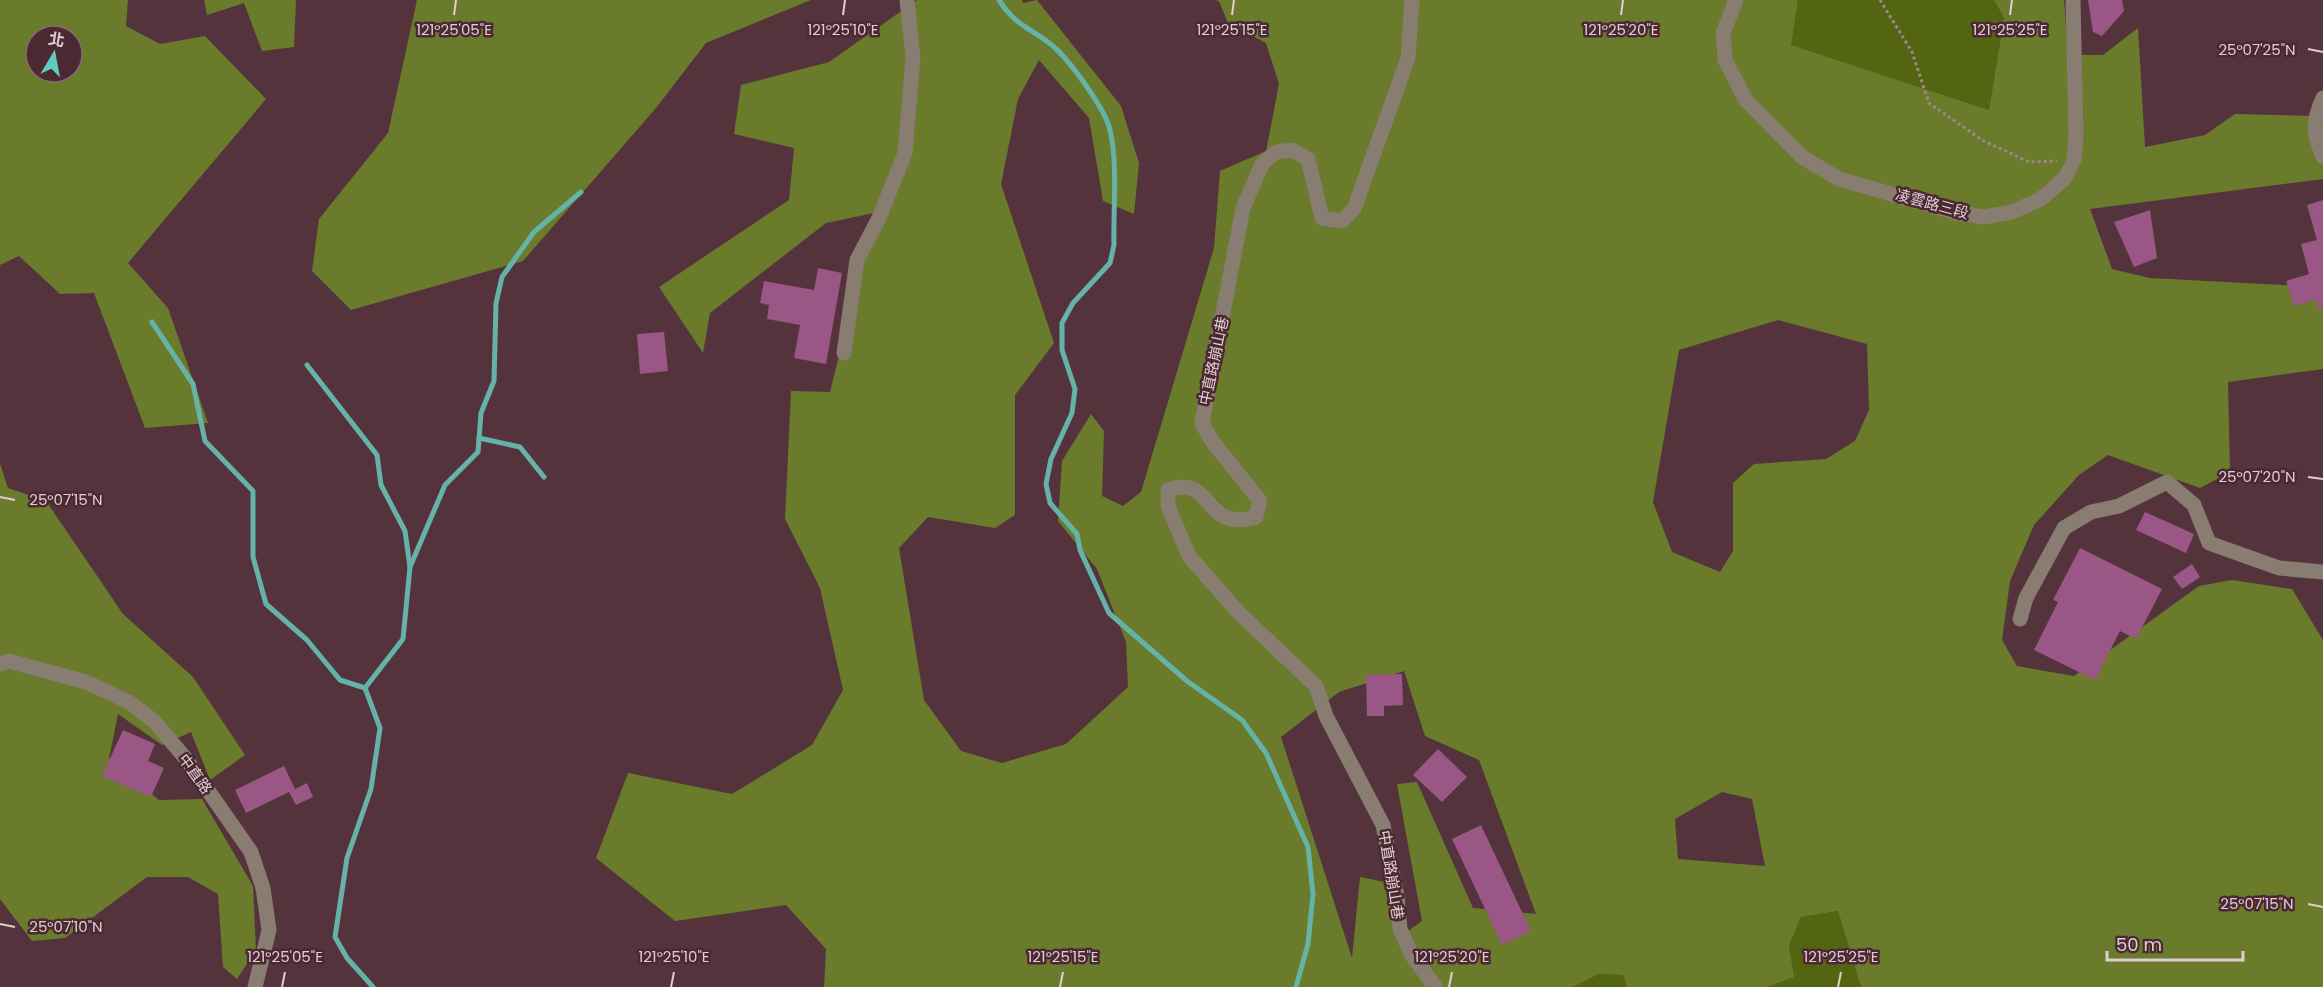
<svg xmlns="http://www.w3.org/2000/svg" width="2323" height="987" font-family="Poppins,'Noto Sans TC',sans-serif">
	<rect width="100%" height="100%" fill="#55333d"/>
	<g fill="#546511">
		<path d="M1798,0H1994L2004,18L1989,110L1790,45Z"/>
		<path d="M1838,911L1861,987H1767L1793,977L1789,946L1801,917Z"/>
		<path d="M1599,974L1623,975L1627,987H1573Z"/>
	</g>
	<g fill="#6a7b2b" fill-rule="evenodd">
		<path d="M0,0H128L126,26L160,44L205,36L266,99L128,263L168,308L208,423L145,428L94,293L60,294L19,256L0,265ZM36,36H72V72H36Z"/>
		<path d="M204,0H296L294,47L262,51L244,3L207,15Z"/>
		<path d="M417,0H811L706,43L656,108L523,261L351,310L312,271L319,219L388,133Z"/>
		<path d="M917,0H1022L1023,3L1037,0L1121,106L1139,163L1134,214L1103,201L1089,118L1039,60L1018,99L1001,184L1054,343L1015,395V515L995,528L928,517L899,548L924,700L961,751L1002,763L1066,744L1128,687L1126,642L1097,569L1058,521L1062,461L1091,414L1104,431L1102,496L1123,506L1141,492L1214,248L1220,171L1266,151L1279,84L1266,43L1228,23L1219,1L1215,0H1798L1791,45L1989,110L2004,18L1994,0H2064L2067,38L2081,55H2103L2138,28L2145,147L2205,135L2235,114L2318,116L2323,111V179L2090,209L2112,269L2150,278L2323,287V369L2228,382L2230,472L2200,488L2108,455L2079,475L2034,525L2010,581L2002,640L2017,666L2074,676L2199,586L2232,580L2292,589L2323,640V987H1861L1838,911L1801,917L1789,946L1794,977L1767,987H1627L1623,975L1599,974L1573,987H824L826,949L786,905L675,921L596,858L628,773L732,794L812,745L843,690L820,588L785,519L791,391L830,392L874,213L826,223L710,313L703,353L659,287L789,200L794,148L734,134L741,85L829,62ZM1778,320L1867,344L1869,410L1855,441L1826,459L1754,464L1733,483V551L1720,572L1672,552L1653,502L1679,350ZM1404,671L1425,736L1479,760L1536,914L1473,908L1417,782L1397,784L1422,921L1408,931L1395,884L1360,877L1352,958L1281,737L1339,692ZM1722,792L1752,799L1765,866L1678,859L1675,819Z"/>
		<path d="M0,464L8,488L46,501L123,614L193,677L245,755L210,780L191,732L162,745L118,714L109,759L159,800L202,799L253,886L256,950L237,979L223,967L218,894L188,877H147L65,938L32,941L0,899Z"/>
	</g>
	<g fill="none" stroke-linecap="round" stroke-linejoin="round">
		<g stroke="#65b3a8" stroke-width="5">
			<path d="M999,0C1015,26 1033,29 1054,47C1070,61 1106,110 1110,130C1118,162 1113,212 1114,245L1110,263L1073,303L1062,323V350L1075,389L1072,413L1051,459L1046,484L1050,503L1077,534L1080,550L1109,613L1187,681L1242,720L1266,753L1308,847L1313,894L1308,944L1296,987"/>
			<path d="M152,322L193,384L205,441L253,491V557L266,604L307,640L340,680L365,688L380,728L371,789L347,858L335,937L347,958L373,987"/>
			<path d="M307,365L377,455L381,485L405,531L410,567L403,639L365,688"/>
			<path d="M479,438L520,447L544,477"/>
			<path d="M410,567L445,485L478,452L481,413L494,381L496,303L502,277L534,232L581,192"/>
		</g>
	</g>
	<g fill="#9a5684">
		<path d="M2088,0H2122L2124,11L2102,36L2093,32Z"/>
		<path d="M2323,200V309H2318L2316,300L2294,306L2286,281L2309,274L2301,244L2317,240L2307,205Z"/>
		<path d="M2150,210L2157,258L2134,267L2114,222Z"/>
		<path d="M818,268L842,273L826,364L794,358L800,325L767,319L769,305L760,303L764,281L814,290Z"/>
		<path d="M664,332L668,371L640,374L637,334Z"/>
		<path d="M2145,512L2194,534L2186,553L2136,530Z"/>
		<path d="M2080,548L2162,589L2136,639L2120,631L2095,680L2034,650L2058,602L2053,600Z"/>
		<path d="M2192,564L2200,577L2182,589L2173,577Z"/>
		<path d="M1402,674L1403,705L1384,706V716H1367L1366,675Z"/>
		<path d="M123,730L155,744L148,761L164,768L151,797L102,776Z"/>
		<path d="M1438,749L1467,777L1442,802L1413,775Z"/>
		<path d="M284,766L295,789L307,783L313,797L296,805L289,792L246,813L235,790Z"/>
		<path d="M1481,825L1531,931L1502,945L1452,839Z"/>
	</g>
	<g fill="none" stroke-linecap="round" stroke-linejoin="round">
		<path stroke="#a1858d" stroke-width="3" stroke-dasharray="3 3" stroke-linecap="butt" d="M1880,0L1912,52L1929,103L1982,140L2029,162L2057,161"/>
		<g stroke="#897c71" stroke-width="15">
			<path d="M1412,0L1408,58L1354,209L1342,221L1322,218L1308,159L1292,150L1276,152L1262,164L1243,208L1202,423L1212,441L1260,501L1256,517C1201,533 1215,473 1168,490V506L1189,556L1238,612L1316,686L1326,716L1383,825L1397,896L1400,929L1412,955L1435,987"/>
			<path d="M1736,0L1723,33L1725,60L1746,100L1802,157L1839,179L1954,212L1983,217L2012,212L2041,199L2065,178L2074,160L2076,136L2073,0"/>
			<path d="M2323,98C2312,122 2313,132 2323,157"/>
			<path d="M844,353L857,260L879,218L905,153L913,57L907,0"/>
			<path d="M2020,619L2026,598L2064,528L2091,512L2119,506L2167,482L2194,505L2209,543L2279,568L2323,572"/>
			<path d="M0,664L9,661L86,682L129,702L154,721L186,759L251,852L263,888L269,930L255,987"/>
		</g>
	</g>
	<path fill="none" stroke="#e2ccd2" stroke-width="2" d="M454,15L456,0M843,15L845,0M1232,15L1234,0M1621,15L1623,0M2010,15L2012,0M2308,49L2323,52M2308,477L2323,479M0,497L15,500M2308,904L2323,907M0,924L15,927M282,987L285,972M671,987L674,972M1060,987L1063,972M1449,987L1452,972M1838,987L1841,972"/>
	<g text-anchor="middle" stroke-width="5" stroke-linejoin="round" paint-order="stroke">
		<g font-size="15" fill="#e2ccd2" stroke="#4a2933">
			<text transform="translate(1932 204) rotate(15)" y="5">凌雲路三段</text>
			<text transform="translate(1214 361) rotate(-78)" y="5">中直路崩山巷</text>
			<text transform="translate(195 774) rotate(54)" y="5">中直路</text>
			<text transform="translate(1391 875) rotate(81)" y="5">中直路崩山巷</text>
		</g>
	</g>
	<g font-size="15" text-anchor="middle" fill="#e2ccd2" stroke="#4a2933" stroke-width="5" stroke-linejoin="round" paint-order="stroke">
		<text x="454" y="35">121°25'05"E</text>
		<text x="843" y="35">121°25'10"E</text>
		<text x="1232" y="35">121°25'15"E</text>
		<text x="1621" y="35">121°25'20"E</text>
		<text x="2010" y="35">121°25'25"E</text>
		<text x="2257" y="55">25°07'25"N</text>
		<text x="2257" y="482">25°07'20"N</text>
		<text x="66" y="505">25°07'15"N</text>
		<text x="2257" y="909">25°07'15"N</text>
		<text x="66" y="932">25°07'10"N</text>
		<text x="285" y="962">121°25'05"E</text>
		<text x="674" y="962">121°25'10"E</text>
		<text x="1063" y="962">121°25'15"E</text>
		<text x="1452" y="962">121°25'20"E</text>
		<text x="1841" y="962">121°25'25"E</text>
	</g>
	<g transform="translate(54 54) rotate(10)"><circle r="28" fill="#4a2933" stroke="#876a73" stroke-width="1.5"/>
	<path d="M0-4.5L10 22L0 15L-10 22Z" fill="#5ccebb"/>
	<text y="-9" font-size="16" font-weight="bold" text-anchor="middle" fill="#e2ccd2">北</text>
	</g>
	<path d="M2107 951v9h136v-9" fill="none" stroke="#e2ccd2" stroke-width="3"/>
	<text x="2116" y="951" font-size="18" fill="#e2ccd2" stroke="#4a2933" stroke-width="4.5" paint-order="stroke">50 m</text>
</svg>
